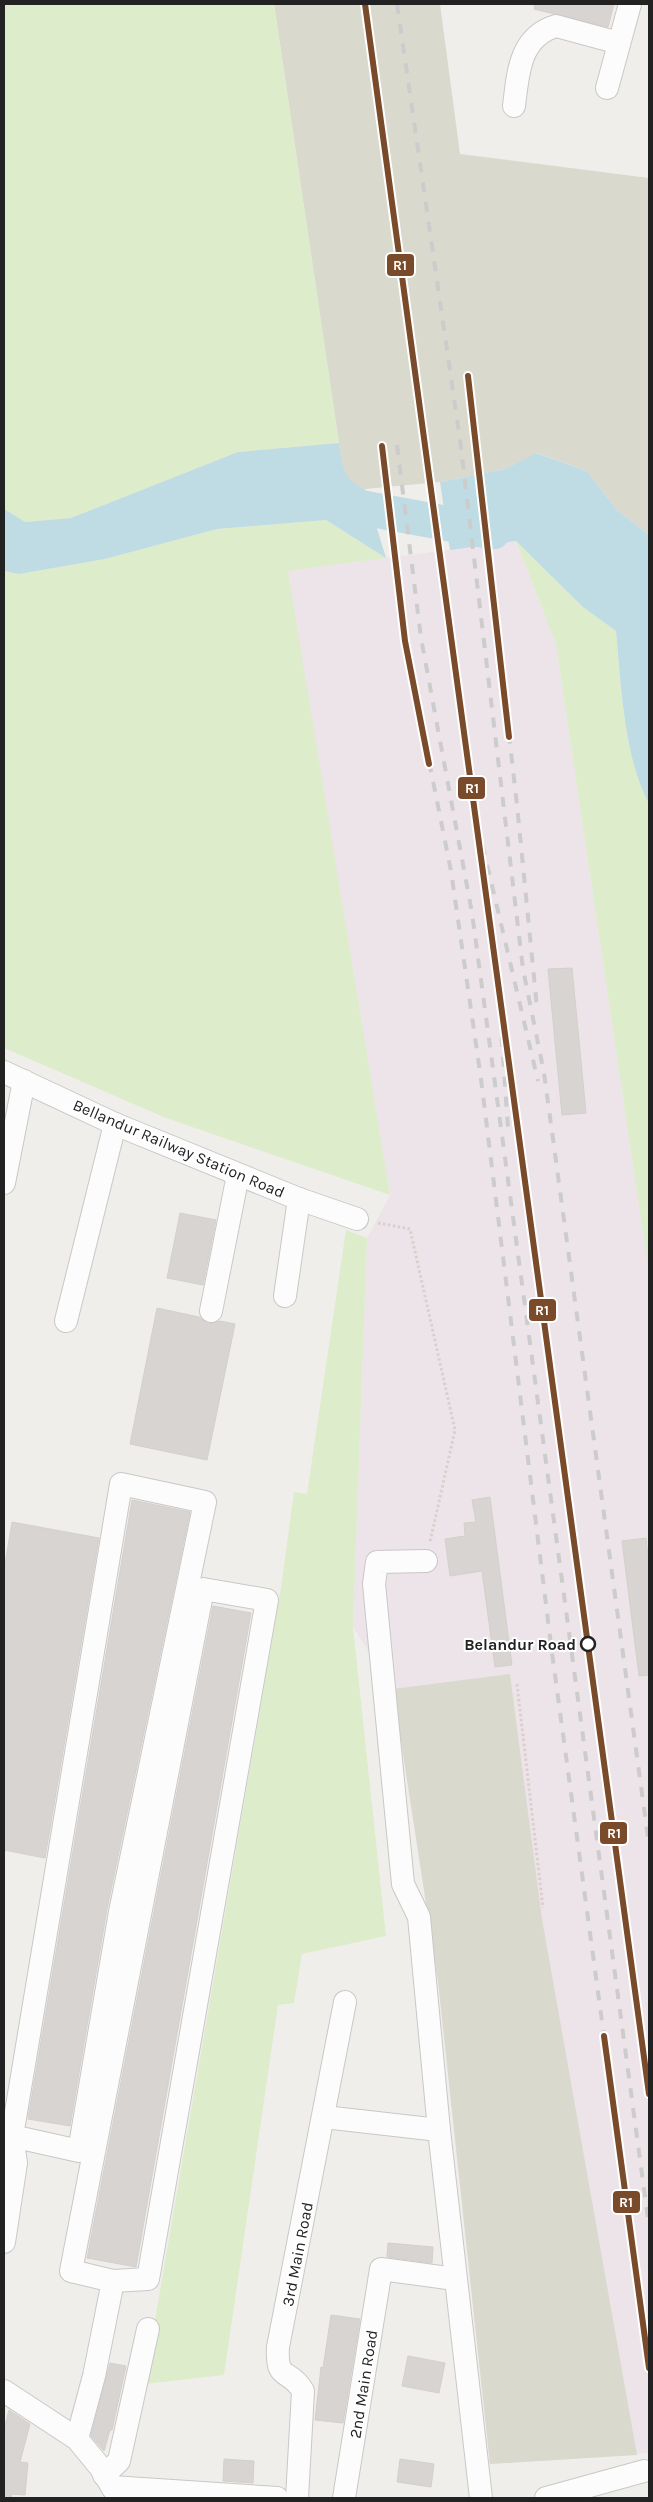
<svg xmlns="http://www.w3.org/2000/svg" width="653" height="2502" font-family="Karla,sans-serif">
	<rect width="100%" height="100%" fill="#f0eeeb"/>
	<path fill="#ede4e9" d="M516,541L556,644L649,1274V2453L490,2464L438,1981L393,1690L353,1627L367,1238L390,1195L287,571Z"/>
	<g fill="#d9d9cd">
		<path d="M274,4H440L460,154L649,178V535L617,510L587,471L537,453L505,469L440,482L365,489L352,483L343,471Z"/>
		<path d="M510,1674L542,1919L637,2455L490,2464L438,1981L393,1689Z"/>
	</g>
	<g fill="#ddeccb">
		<path d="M4,4H274L339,443L238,452L71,518L25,522L4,509Z"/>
		<path d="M326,520L386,558L288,571L390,1195L166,1118L4,1048V571L19,574L105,559L217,529Z"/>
		<path d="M516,541L583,607L616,631C620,683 625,758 649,804V1274L556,644Z"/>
		<path d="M346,1230L367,1238L353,1627L386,1936L302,1954L294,2003L278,2005L224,2375L144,2384L281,1588L294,1492L307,1494Z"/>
	</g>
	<g fill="#bfdbe3">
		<path d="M339,443C343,466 341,479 365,489L386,558L326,520L217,529L105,559L19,574L4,571V509L25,522L71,518L238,452Z"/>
		<path d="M536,453L587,471L617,510L649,535V804C624,757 621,684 616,631L583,607L516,541L450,550L440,482L505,469Z"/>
	</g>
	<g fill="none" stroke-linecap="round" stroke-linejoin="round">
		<path stroke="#bfdbe3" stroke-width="35" d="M326,501L493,532"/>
	</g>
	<g fill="#d7d4d2" stroke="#d3d0cc">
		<path d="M535,4H614L608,27L534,9Z"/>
		<path d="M572,968L586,1113L562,1115L548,969Z"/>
		<path d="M180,1213L216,1220L203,1285L167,1278Z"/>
		<path d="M157,1308L199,1317L208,1324L220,1321L235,1324L207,1460L130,1444Z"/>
		<path d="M490,1497L512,1665L495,1667L482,1571L450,1576L445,1539L465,1536L464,1523L476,1522L472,1500Z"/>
		<path d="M132,1500L190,1512L107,1909L70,2126L28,2119Z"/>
		<path d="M12,1522L99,1538L45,1858L4,1850V1570Z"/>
		<path d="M646,1538L649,1566V1675L639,1676L622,1541Z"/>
		<path d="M213,1606L251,1613L136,2267L87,2258Z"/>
		<path d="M388,2243L433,2247L432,2263L387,2257Z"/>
		<path d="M331,2315L360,2319L343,2423L315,2420L321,2367L323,2368Z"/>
		<path d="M408,2356L445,2363L439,2393L402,2386Z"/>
		<path d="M110,2363L126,2366L112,2430H110L104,2451L91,2436Z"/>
		<path d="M9,2410L30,2424L20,2462L28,2463L25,2495L12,2494L11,2498H4V2430Z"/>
		<path d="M224,2459L254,2461L253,2483L223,2481Z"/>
		<path d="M400,2459L434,2464L431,2487L397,2482Z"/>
	</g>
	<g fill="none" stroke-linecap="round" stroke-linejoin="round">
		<defs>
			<g id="minor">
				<path d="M607,88L630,4"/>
				<path d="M514,106C518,74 519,37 556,26L619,43"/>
				<path d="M4,1072L115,1124L299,1199L357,1219"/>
				<path d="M4,1183L24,1081"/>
				<path d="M285,1296L299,1199"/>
				<path d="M211,1311L238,1175"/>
				<path d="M66,1321L115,1124"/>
				<path d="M426,1561L377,1562L374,1584L403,1884L419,1917L439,2130L481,2498"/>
				<path d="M203,1589L267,1600L148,2279L113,2281L71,2271Z"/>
				<path d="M324,2117L439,2130"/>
				<path d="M4,2242L16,2163L12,2136L121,1484L205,1502L120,1912L79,2151L12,2136"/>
				<path d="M4,2391L77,2439L100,2467L119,2498"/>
				<path d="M77,2439L94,2376L113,2281"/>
				<path d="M104,2475L119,2461L148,2329"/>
				<path d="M112,2487L277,2498"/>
				<path d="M297,2498L303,2391C289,2367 276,2383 278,2347L345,2002"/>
				<path d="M344,2498L381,2269L455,2279"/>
				<path d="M546,2498L644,2471"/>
			</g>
		</defs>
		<use href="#minor" stroke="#c9c8c7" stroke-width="24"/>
		<g stroke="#dccecd" stroke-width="3" stroke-dasharray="2.5 2.5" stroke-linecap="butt">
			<path d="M378,1223L410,1229L455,1430L430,1542"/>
			<path d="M517,1684L543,1908"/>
		</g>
		<use href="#minor" stroke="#fdfcfc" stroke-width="22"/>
		<g stroke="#ccc" stroke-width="4" stroke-dasharray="10 10" stroke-linecap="butt">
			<path d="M397,4L460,440L523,969L544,1073L649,1845"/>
			<path d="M468,376L517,805L537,1008"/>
			<path d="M397,445L421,638L472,913L649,2226"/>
			<path d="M382,446L405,641L451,871L481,1079L552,1653L649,2368"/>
			<path d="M478,826L538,1081"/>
			<path d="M496,957L508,1128"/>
		</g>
		<defs>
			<g id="rail-1">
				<path d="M365,4L649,2094"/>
				<path d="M468,376L509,737"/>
				<path d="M382,446L405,641L429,764"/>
				<path d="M604,2036L649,2368"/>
			</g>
		</defs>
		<use href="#rail-1" stroke="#fff" stroke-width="10"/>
		<use href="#rail-1" stroke="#7a4b2a" stroke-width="6"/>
	</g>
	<circle fill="#fff" stroke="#222" stroke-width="2.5" cx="588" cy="1644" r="7"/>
	<g text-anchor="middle" stroke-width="4" stroke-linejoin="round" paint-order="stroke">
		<g font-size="16" fill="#222" stroke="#fff">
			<text transform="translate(179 1148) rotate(23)" y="6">Bellandur Railway Station Road</text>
			<text transform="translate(297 2254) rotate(-79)" y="6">3rd Main Road</text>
			<text transform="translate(363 2384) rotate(-81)" y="6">2nd Main Road</text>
		</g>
		<g font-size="16" font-weight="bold" fill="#222" stroke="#fff" text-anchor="end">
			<text x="576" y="1650">Belandur Road</text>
		</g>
	</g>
	<g stroke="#fff" stroke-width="2">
		<rect x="386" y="253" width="29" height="24" rx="5" fill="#7a4b2a"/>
		<rect x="457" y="776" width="29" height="24" rx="5" fill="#7a4b2a"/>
		<rect x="528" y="1298" width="29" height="24" rx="5" fill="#7a4b2a"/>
		<rect x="599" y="1821" width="29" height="24" rx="5" fill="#7a4b2a"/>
		<rect x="612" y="2190" width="29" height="24" rx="5" fill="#7a4b2a"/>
	</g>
	<g font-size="14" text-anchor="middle" font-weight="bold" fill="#fff">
		<text x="400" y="270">R1</text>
		<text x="472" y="793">R1</text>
		<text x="542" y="1315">R1</text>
		<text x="614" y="1838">R1</text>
		<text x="626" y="2207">R1</text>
	</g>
	<rect width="653" height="2502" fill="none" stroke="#222222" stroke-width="10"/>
</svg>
